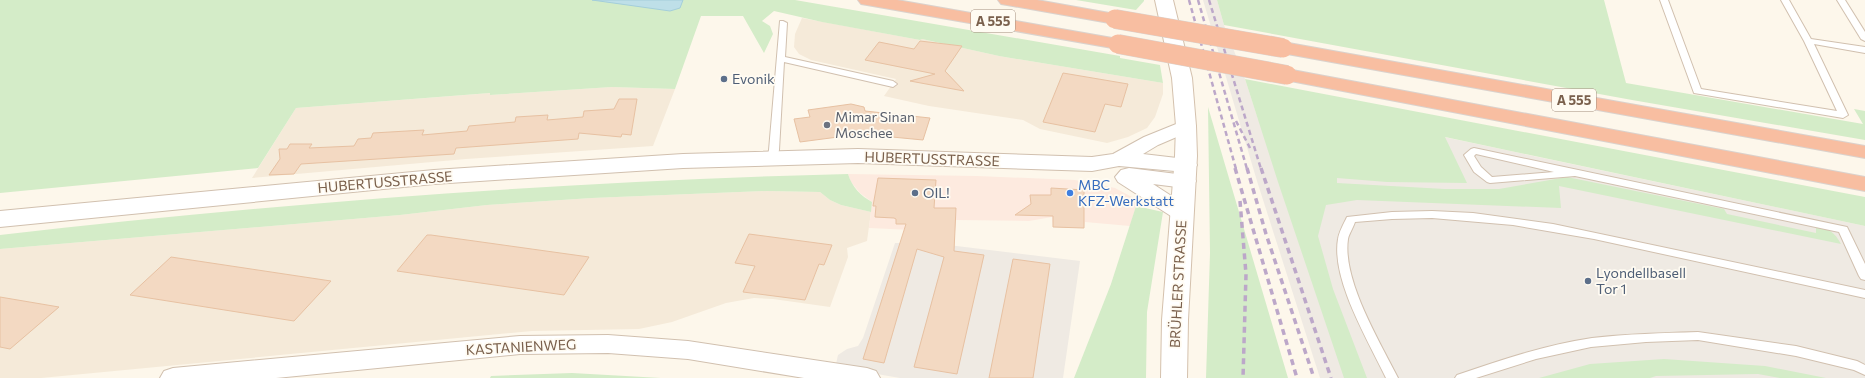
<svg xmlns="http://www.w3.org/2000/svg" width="1865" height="378" font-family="Commissioner,sans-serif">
	<rect width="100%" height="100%" fill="#fdf7eb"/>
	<g fill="#f5ead9">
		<path d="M802,18L920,40L922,39L999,56L1163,83V94L1155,117L1147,128L1128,137L1107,143L1040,129L1023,120L929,106L884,96L896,79L811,60L799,54L794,47L795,34Z"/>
		<path d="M612,87L675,89L653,146L466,159L252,178L296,108L491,93L490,95Z"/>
		<path d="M767,191L820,192L830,200L841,205L871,212L867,241L847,248L848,257L830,307L773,299L754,298L726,303L672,322L639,329L532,331L41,378H0V249L400,215L487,205L592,198Z"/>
	</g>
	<path fill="#fdeadf" d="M848,174L977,176L1075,180L1115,188L1132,197L1136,201V206L1130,226L1085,222L1084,228L1053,227L1052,217L1029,221L956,220L955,232L869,228L872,202L860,193L851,182Z"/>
	<g fill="#efeae3">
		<path d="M1203,0H1217L1224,25L1245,79L1258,119L1444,137L1865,226V378H1320L1257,181Z"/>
		<path d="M895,243H932L1080,261L1063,378H900L848,369L836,364L838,355L847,349L858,346L863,338Z"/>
	</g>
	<g fill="#d4ecc8">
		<path d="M0,0H795L1120,56V58L1160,65L1163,83L999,56L922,39L920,40L822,22L774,11L762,21L770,26L773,34L764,53L743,16H701L675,89L612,87L490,95V93L296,108L258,168L0,193Z"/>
		<path d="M1076,0H1144V1L1136,10Z"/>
		<path d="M1217,0H1604L1626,83L1863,124L1854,109L1865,111V140L1632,100L1224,25Z"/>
		<path d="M1245,79L1865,197V226L1445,137L1467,183L1387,182L1337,178V183L1445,189H1499L1567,177L1724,209L1727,214L1816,233V225C1828,229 1835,232 1841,244L1559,186L1561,208L1357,200L1326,205L1318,236L1333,289L1367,378H1344L1278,182Z"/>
		<path d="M1208,107L1288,378H1206L1210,253Z"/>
		<path d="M848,174C852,187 861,196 872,202L871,212L841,205L830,200L820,192L767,191L592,198L487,205L400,215L0,249V235C282,203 565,181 848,174Z"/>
		<path d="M1136,206L1163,212L1147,312L1146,378H1074L1111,284Z"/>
		<path d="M1664,359L1765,366L1826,378H1780L1758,374L1656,376L1650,378H1539L1590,364Z"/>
		<path d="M572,373L661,378H490L491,376Z"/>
	</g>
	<path fill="#bedfe8" stroke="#a4ceda" d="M592,0H683L680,8L670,11Z"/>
	<g fill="#f3d9c2" stroke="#e7c1a2">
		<path d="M920,41L962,46L945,71L964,91L910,81L935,74L865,60L879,42L914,49Z"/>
		<path d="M1063,73L1128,84L1121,107L1105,104L1095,132L1043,122Z"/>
		<path d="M619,99H637L631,135L622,134L621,137L579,133L578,139L456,148L454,154L301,164L294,174L269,175L280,159L279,149H287L290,144H312L309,148L354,146L358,139L371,138L373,133L424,130L422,135L467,131L469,126L515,122L516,117L548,115L547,120L583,117L584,111L614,109Z"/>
		<path d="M851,104L864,107L865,111L930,118L923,140L861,134L800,142L794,119L810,117L808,110Z"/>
		<path d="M878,178L936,180L934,208H956L954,251L984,255L957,374L914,367L944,257L917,249L884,363L863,359L906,224H896V219L894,218L875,217L876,206H873Z"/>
		<path d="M1051,188L1084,190V228L1053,227V216L1015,215L1031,204L1030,195H1051Z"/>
		<path d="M749,234L832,245L824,265L819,264L805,300L743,292L755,266L735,263Z"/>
		<path d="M427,235H431L589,257L564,295L397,271Z"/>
		<path d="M171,257L331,281L294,321L130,295Z"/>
		<path d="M1013,259L1050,264L1033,378H989Z"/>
		<path d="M0,297L59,307L10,349L0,347Z"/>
	</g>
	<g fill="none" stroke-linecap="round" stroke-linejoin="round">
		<defs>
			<g id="service">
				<path d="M1660,0H1668L1701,89L1837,111L1804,41L1781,0H1789L1811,39L1865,47V53L1814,44L1848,115L1843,118L1694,93Z"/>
				<path d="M1837,0H1845L1865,32V41L1861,39Z"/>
				<path d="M780,21H783L787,23L785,57L893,81L897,84L893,87L784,62L779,150L777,158L772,161L767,158L769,150Z"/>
				<path d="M1474,148L1847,227L1865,264V280L1861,279L1859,276L1839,232L1575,176L1490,183L1487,182L1474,172L1464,155L1471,149ZM1476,154L1554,172L1492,177L1481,167L1474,156Z"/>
				<path d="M1432,211L1473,213L1553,224L1865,290V298L1594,239L1513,225L1432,218L1392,219L1355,222C1353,228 1349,234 1348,239C1342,280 1380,342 1398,378H1386C1369,342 1331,280 1338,239C1339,232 1344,223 1347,217L1392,212Z"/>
				<path d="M1698,332L1796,346L1857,361L1865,365V375L1854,370L1796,356L1698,340L1646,342L1591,347L1536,359L1476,378H1455L1457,375C1501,360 1545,345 1592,338C1627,334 1663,333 1698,332Z"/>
			</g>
			<path id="minor" d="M608,335L688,341L867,368L876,371L880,378H804L688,359L608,353L520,354L276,378H160L164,371L173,368L520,336Z"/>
			<g id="tertiary">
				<path d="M1186,120L1193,122L1196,126L1193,130L1158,145L1143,154L1194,160L1197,165L1194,170L1186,172L1119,166L1092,171L858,163L683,168L434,184L0,227V211L434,170L683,154L858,149L1092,157L1113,154L1144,137Z"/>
				<path d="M1129,168L1193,176L1196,181L1193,186L1185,188L1153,184L1190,208L1193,213L1190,218L1182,220L1174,218L1118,182L1115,177L1121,170Z"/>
			</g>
			<path id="secondary" d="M1155,0H1173L1192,78L1196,126L1197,156L1188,320L1187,378H1161L1162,320L1175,156L1176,126L1172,78Z"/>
			<g id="motorway">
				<path d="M858,0H897L1118,39L1124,40L1127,44L1124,48L1118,49L867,5L861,4Z"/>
				<path d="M998,0H1037L1115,14L1121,15L1124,19L1121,23L1115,24L1007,5L1001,4Z"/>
				<path d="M1283,42L1865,146V158L1276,52L1274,48L1276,44Z"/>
				<path d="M1287,69L1865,177V191L1280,79L1277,75L1280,71Z"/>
			</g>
		</defs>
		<use href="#service" stroke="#d1c0af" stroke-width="2"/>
		<use href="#minor" stroke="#d1c0af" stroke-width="2"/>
		<use href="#tertiary" stroke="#d1c0af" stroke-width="2"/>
		<use href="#secondary" stroke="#d4c1ad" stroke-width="2"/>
		<use href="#motorway" stroke="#dad2cd" stroke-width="2"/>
		<use href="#service" fill="#fff" fill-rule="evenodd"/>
		<use href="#minor" fill="#fff" fill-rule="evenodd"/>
		<use href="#tertiary" fill="#fff" fill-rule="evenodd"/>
		<use href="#secondary" fill="#fff" fill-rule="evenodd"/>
		<use href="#motorway" fill="#f8bea1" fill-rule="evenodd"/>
		<g stroke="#bca7c9" stroke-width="2.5" stroke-dasharray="5 3.5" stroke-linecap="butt">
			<path d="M1189,0L1236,169"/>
			<path d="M1198,0L1247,169"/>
			<path d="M1209,0L1261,169"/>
			<path d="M1236,121L1250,148"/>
		</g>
		<g stroke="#bca7c9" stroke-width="3.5" stroke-dasharray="6 4.5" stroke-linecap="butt">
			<path d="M1235,168L1297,378"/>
			<path d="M1247,168L1266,234L1314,378"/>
			<path d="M1261,168L1331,378"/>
			<path d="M1240,201L1246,274L1243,378"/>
		</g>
		<defs>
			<g id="motorway-bridge">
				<path d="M1115,19L1283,48"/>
				<path d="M1118,44L1287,75"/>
			</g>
		</defs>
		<use href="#motorway-bridge" stroke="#dad2cd" stroke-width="20" stroke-linecap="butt"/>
		<use href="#motorway-bridge" stroke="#f8bea1" stroke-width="19"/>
	</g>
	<g fill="#5c6f8a" stroke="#fffbf2" stroke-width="1.5">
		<circle cx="724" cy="79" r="4"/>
		<circle cx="915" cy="193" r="4"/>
		<circle cx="1588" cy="281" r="4"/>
	</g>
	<circle fill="#6b7280" stroke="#fffbf2" stroke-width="1.5" cx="827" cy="125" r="4"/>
	<circle fill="#3f7fe0" stroke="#fffbf2" stroke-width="1.5" cx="1070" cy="193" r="4"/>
	<g text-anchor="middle" stroke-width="3.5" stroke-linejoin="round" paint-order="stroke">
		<g fill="#fffbf2" stroke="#a28e7e" stroke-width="1">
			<rect x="971" y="10" width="44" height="22" rx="3"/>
			<rect x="1552" y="89" width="44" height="22" rx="3"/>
		</g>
		<g font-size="13" font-weight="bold" fill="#7a604c">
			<text x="993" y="26">A 555</text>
			<text x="1574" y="105">A 555</text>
		</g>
		<g font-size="14" fill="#4e5e75" stroke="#fffbf2" text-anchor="start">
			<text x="732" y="84">Evonik</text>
			<text x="923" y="198">OIL!</text>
			<text x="1596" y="278">Lyondellbasell<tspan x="1596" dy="16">Tor 1</tspan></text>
		</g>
		<g font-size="14" fill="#5b616d" stroke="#fffbf2" text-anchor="start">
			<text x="835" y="122">Mimar Sinan<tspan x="835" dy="16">Moschee</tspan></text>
		</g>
		<g font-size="14" fill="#7a604c" stroke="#fffbf2">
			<text transform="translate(932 159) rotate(2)" y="5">HUBERTUSSTRASSE</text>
			<text transform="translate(385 182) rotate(-5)" y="5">HUBERTUSSTRASSE</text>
			<text transform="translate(1178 284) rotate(-87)" y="5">BRÜHLER STRASSE</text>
			<text transform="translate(521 347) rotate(-3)" y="5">KASTANIENWEG</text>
		</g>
		<g font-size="14" fill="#366cbe" stroke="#fffbf2" text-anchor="start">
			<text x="1078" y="190">MBC<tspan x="1078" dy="16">KFZ-Werkstatt</tspan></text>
		</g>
	</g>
</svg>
